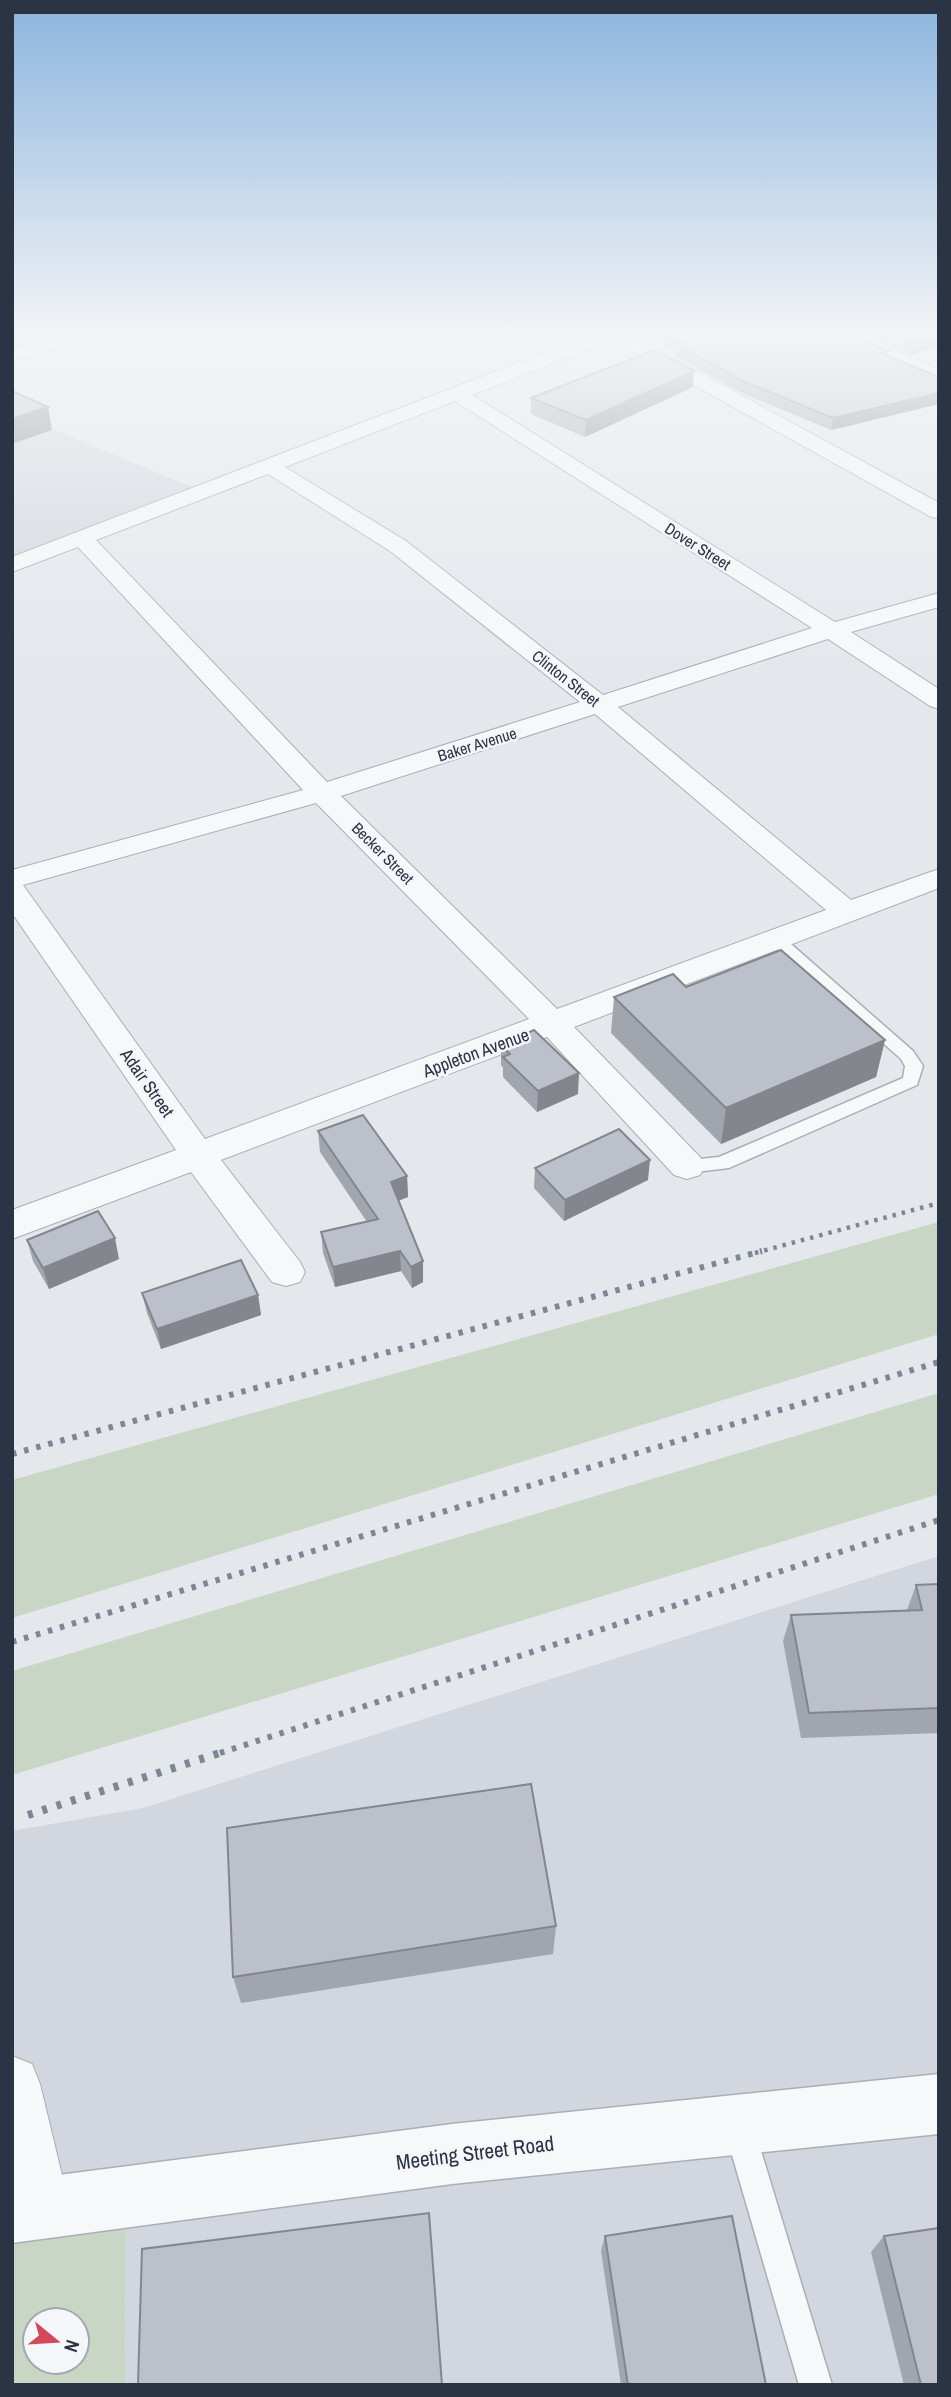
<svg xmlns="http://www.w3.org/2000/svg" width="951" height="2397" font-family="'Archivo Narrow',sans-serif">
	<rect width="100%" height="100%" fill="#e4e7ec"/>
	<g fill="#d2d6de">
		<path d="M12,412L189,486L199,492L12,565Z"/>
		<path d="M939,1556V2385H125L126,2226L12,2212V1831L143,1808Z"/>
	</g>
	<g fill="#c9d6c5" fill-rule="evenodd">
		<path d="M939,1222V1334L12,1618V1480Z"/>
		<path d="M939,1393V1494L12,1775V1671Z"/>
		<path d="M126,2226L125,2385H12V2243ZM35,2320H77V2362H35Z"/>
	</g>
	<g fill="none" stroke-linecap="round" stroke-linejoin="round">
		<defs>
			<g id="service">
				<path d="M777,935L783,937L913,1051L923,1066L917,1085L729,1168L687,1173L680,1171L678,1166L680,1161L719,1157L903,1078L905,1066L901,1059L771,943L769,940L771,937Z"/>
				<path d="M740,2116L751,2120L755,2131L832,2385H799L725,2131L729,2120Z"/>
			</g>
			<g id="minor">
				<path d="M601,331H629L627,333L939,503V518L931,517L613,340L472,395L835,622L939,593V607L851,632L939,689V709L930,706L828,639L618,707L851,900L939,869V888L574,1027L700,1157L705,1166L700,1175L687,1179L674,1175L547,1037L221,1160L300,1262L305,1272L300,1282L286,1286L272,1282L191,1172L12,1239V1210L176,1150L12,913V870L303,790L78,547L12,572V557ZM455,401L812,628L603,695L406,541L285,467ZM268,474L390,551L580,702L327,782L96,540ZM595,714L826,910L557,1009L341,796ZM316,803L529,1019L205,1139L23,885Z"/>
				<path d="M825,331H849L939,369V382L828,335Z"/>
				<path d="M12,2056L32,2064L40,2084L70,2208L62,2229L41,2237L20,2229L12,2210Z"/>
			</g>
			<g id="tertiary">
				<path d="M74,331H102L100,335L12,361V349Z"/>
				<path d="M939,2074V2134L452,2184L12,2243V2181L452,2124Z"/>
			</g>
		</defs>
		<use href="#service" stroke="#a9aeb7" stroke-width="3"/>
		<use href="#minor" stroke="#a9aeb7" stroke-width="2"/>
		<use href="#tertiary" stroke="#a9aeb7" stroke-width="3"/>
		<use href="#service" fill="#f7f8fa" fill-rule="evenodd"/>
		<use href="#minor" fill="#f7f8fa" fill-rule="evenodd"/>
		<use href="#tertiary" fill="#f7f8fa" fill-rule="evenodd"/>
		<path stroke="#7d8696" stroke-width="4.5" stroke-dasharray="3.5 6" stroke-linecap="butt" d="M755,1253L939,1203"/>
		<g stroke="#7d8696" stroke-width="6" stroke-dasharray="4.5 8" stroke-linecap="butt">
			<path d="M12,1454L762,1251"/>
			<path d="M12,1642L939,1362"/>
			<path d="M220,1753L939,1520"/>
		</g>
		<path stroke="#7d8696" stroke-width="8" stroke-dasharray="5 10" stroke-linecap="butt" d="M28,1815L226,1751"/>
	</g>
	<g fill="#a1a5ae">
		<path d="M12,331H65L36,339H12Z"/>
		<path d="M93,331H192L164,342L90,341L89,332Z"/>
		<path d="M855,331H939L912,355Z"/>
		<path d="M665,334L889,351L888,356L939,377V404L831,430L742,393L676,357V351L664,345Z"/>
		<path d="M693,387L585,437L531,414V398Z"/>
		<path d="M686,987L885,1040L876,1077L721,1144L611,1033L614,997Z"/>
		<path d="M501,1045L578,1094L537,1112L503,1077V1068L501,1065Z"/>
		<path d="M318,1131L407,1176L408,1197L399,1200L423,1282L412,1288L401,1271L335,1287L323,1253L321,1232L367,1222L320,1152Z"/>
		<path d="M535,1168L648,1180L564,1221L534,1188Z"/>
		<path d="M27,1240L119,1259L49,1289L33,1261Z"/>
		<path d="M142,1293L258,1295L261,1315L161,1349L147,1313Z"/>
		<path d="M939,1584V1733L801,1738L783,1641L791,1615L907,1610L916,1585Z"/>
		<path d="M556,1926L553,1954L241,2003L233,1977Z"/>
		<path d="M605,2236L766,2385H621L601,2251Z"/>
		<path d="M884,2236L939,2385H904L871,2252Z"/>
	</g>
	<g fill="#83868d">
		<path d="M34,331H65L36,339Z"/>
		<path d="M170,331H192L164,342L163,334Z"/>
		<path d="M939,335V345L912,355L914,343Z"/>
		<path d="M694,371L693,387L585,437L586,420Z"/>
		<path d="M939,393V404L831,430L833,418Z"/>
		<path d="M48,407L52,430L12,444V419Z"/>
		<path d="M885,1040L876,1077L721,1144L726,1108Z"/>
		<path d="M579,1073L578,1094L537,1112L538,1091Z"/>
		<path d="M650,1160L648,1180L564,1221L565,1200Z"/>
		<path d="M407,1176L408,1197L393,1203L391,1182Z"/>
		<path d="M115,1238L119,1259L49,1289L43,1268Z"/>
		<path d="M400,1251L401,1271L335,1287L333,1267Z"/>
		<path d="M423,1261V1282L412,1288L411,1267Z"/>
		<path d="M258,1295L261,1315L161,1349L157,1329Z"/>
	</g>
	<g fill="#bbc0ca" stroke="#83868d" stroke-width="2">
		<path d="M93,331H170L163,334L89,332Z"/>
		<path d="M669,331H839L889,351L881,353L939,377V393L833,418L743,381L677,345L683,343L665,334Z"/>
		<path d="M884,331H939V335L914,343Z"/>
		<path d="M654,350L694,371L586,420L531,398Z"/>
		<path d="M12,391L48,407L12,419Z"/>
		<path d="M781,950L885,1040L726,1108L614,997L673,974L686,987Z"/>
		<path d="M534,1030L579,1073L538,1091L503,1057L510,1054L501,1045Z"/>
		<path d="M363,1115L407,1176L391,1182L423,1261L411,1267L400,1251L333,1267L321,1232L378,1219L318,1131Z"/>
		<path d="M619,1129L650,1160L565,1200L535,1168Z"/>
		<path d="M98,1211L115,1238L43,1268L27,1240Z"/>
		<path d="M241,1260L258,1295L157,1329L142,1293Z"/>
		<path d="M939,1584V1708L809,1713L791,1615L922,1610L916,1585Z"/>
		<path d="M531,1784L556,1926L233,1977L227,1828Z"/>
		<path d="M429,2213L442,2385H138L142,2249Z"/>
		<path d="M732,2216L766,2385H628L605,2236Z"/>
		<path d="M939,2228V2385H921L884,2236Z"/>
	</g>
	<linearGradient id="sky" x2="0" y2="1"><stop stop-color="#8bb4dd"/><stop offset="0.5" stop-color="#f3f4f6"/><stop offset="1" stop-color="#f3f4f6" stop-opacity="0"/></linearGradient>
	<rect width="951" height="666" fill="url(#sky)"/>
	<g text-anchor="middle" stroke-width="5" stroke-linejoin="round" paint-order="stroke">
		<g font-size="16" fill="#2b3445" stroke="#f4f6f9">
			<text transform="translate(698 546) rotate(32)" y="6">Dover Street</text>
			<text transform="translate(566 678) rotate(38)" y="6">Clinton Street</text>
			<text transform="translate(477 744) rotate(-17)" y="6">Baker Avenue</text>
			<text transform="translate(383 853) rotate(45)" y="6">Becker Street</text>
		</g>
		<g font-size="18" fill="#2b3445" stroke="#f4f6f9">
			<text transform="translate(476 1053) rotate(-20)" y="6">Appleton Avenue</text>
			<text transform="translate(147 1083) rotate(55)" y="6">Adair Street</text>
		</g>
		<g font-size="21" fill="#2b3445" stroke="#f4f6f9">
			<text transform="translate(475 2153) rotate(-7)" y="7">Meeting Street Road</text>
		</g>
	</g>
	<rect width="951" height="2397" fill="none" stroke="#2b3445" stroke-width="28"/>
	<g transform="translate(56 2341) rotate(108)"><circle r="33" fill="#f4f6f9" stroke="#a4a8b1" stroke-width="2"/>
	<path d="M0-5L12 26L0 18L-12 26Z" fill="#d1495b"/>
	<text y="-10" font-size="19" font-weight="bold" text-anchor="middle" fill="#2b3445">N</text>
	</g>
</svg>
